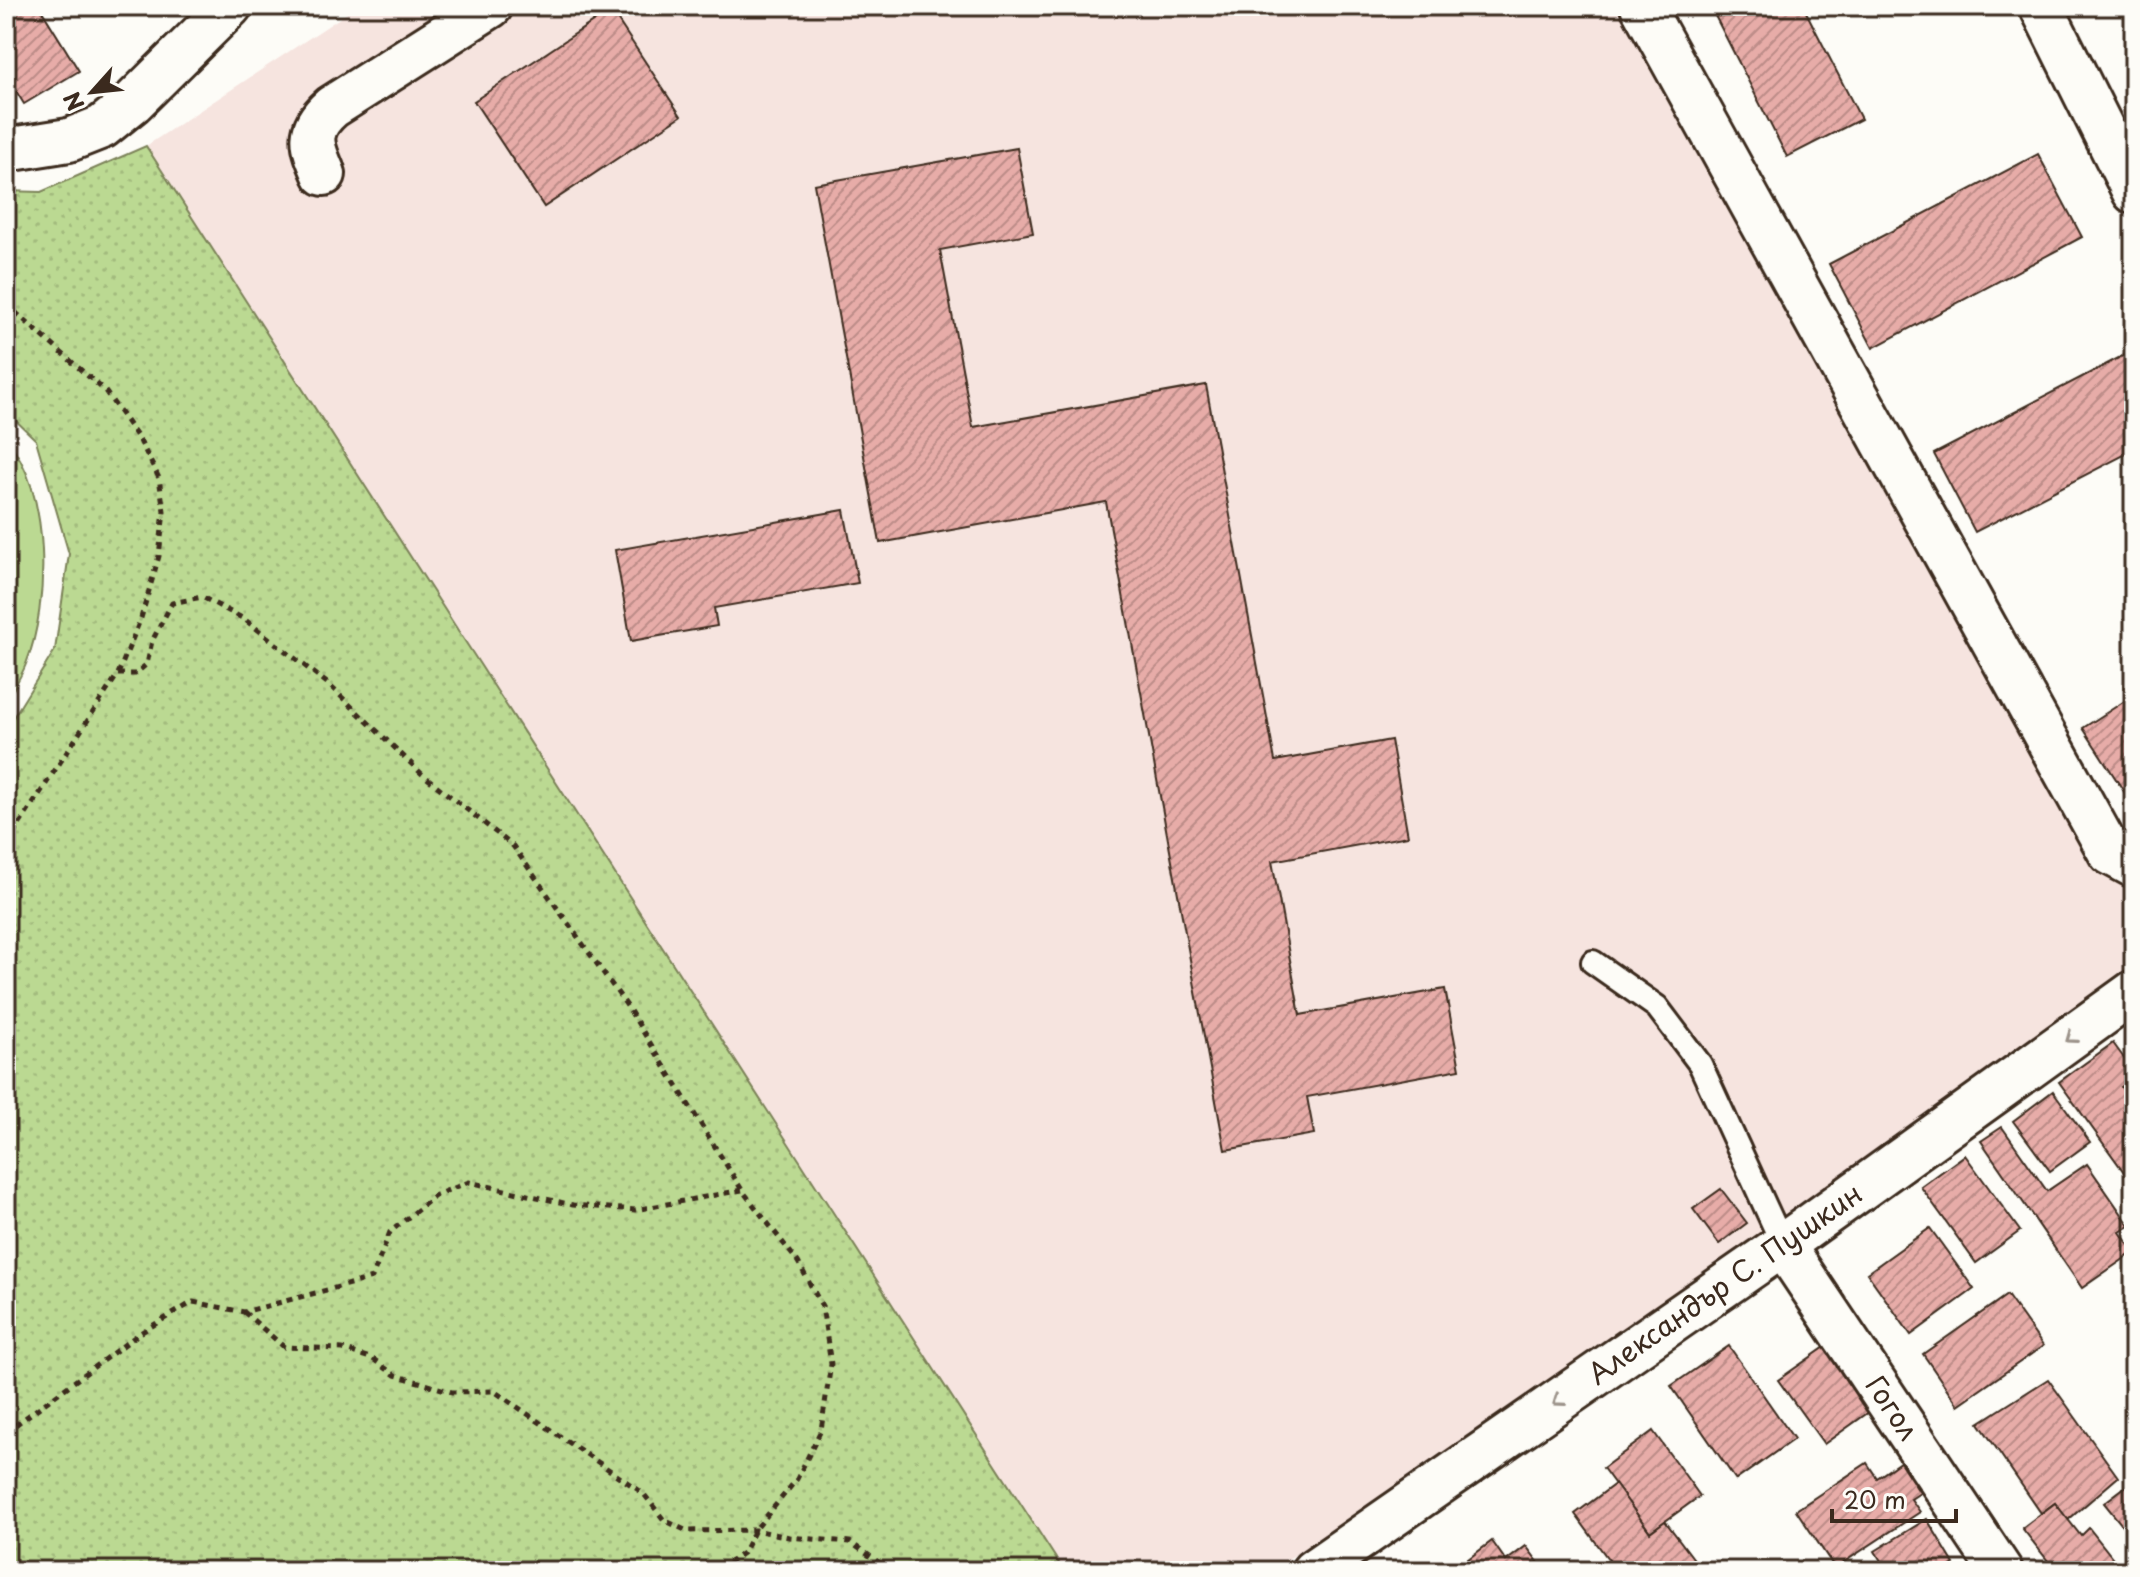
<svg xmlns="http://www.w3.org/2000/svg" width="2140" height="1577" font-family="'Playpen Sans',sans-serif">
	<defs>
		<pattern id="grass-dots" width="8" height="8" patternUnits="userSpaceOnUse" patternTransform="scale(2)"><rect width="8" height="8" fill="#bbd992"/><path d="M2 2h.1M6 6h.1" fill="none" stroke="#a2ba7d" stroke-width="1.8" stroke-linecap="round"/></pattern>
		<pattern id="building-hatch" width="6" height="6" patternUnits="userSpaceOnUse" patternTransform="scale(2)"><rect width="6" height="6" fill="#e7aca8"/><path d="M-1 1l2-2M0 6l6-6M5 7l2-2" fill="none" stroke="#bc8c88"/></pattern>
	</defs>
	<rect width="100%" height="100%" fill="#fdfcf7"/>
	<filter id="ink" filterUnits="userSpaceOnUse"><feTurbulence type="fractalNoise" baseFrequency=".0125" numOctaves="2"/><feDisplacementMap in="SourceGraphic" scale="16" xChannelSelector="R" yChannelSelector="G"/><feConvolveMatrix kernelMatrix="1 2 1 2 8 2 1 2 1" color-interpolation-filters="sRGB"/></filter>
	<g filter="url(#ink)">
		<path fill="#f6e4df" d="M358,6H1625L2134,891V968L1794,1215L1271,1571H1064L146,146Z"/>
		<path fill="url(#grass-dots)" stroke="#7b8258" stroke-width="2" d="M146,146L1064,1571H6V729L55,650L69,554L36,440L6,411V191L41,192Z"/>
		<path fill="#bbd992" stroke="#7b8258" stroke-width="2" d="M6,439C51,489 50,604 26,664C21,677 13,689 6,702Z"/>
		<g fill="url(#building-hatch)" stroke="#3b2a1e" stroke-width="2">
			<path d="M6,6H39L79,71L24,104L6,75Z"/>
			<path d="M1710,6H1803L1861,119L1787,157Z"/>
			<path d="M611,10L681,116L544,207L474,101Z"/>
			<path d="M1017,148L1033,233L940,250L973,427L1206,385L1275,761L1391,740L1408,836L1272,861L1300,1015L1445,989L1460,1069L1307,1097L1314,1134L1225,1150L1106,502L880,543L814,184Z"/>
			<path d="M2038,154L2082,237L1873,348L1829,264Z"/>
			<path d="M2134,350V450L1975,532L1934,454Z"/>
			<path d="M844,510L858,583L714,608L717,626L631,641L615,550Z"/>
			<path d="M2134,695V802L2132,804L2083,728Z"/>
			<path d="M2113,1043L2134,1072V1077L2121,1087L2134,1106V1165L2124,1172L2059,1082Z"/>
			<path d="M2053,1091L2090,1142L2050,1171L2013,1121Z"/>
			<path d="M2002,1127L2047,1191L2087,1164L2130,1226L2120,1232L2134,1252L2082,1288L1981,1141Z"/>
			<path d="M1965,1155L2020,1231L1976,1263L1921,1187Z"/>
			<path d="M1721,1189L1747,1223L1719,1244L1693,1209Z"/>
			<path d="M1930,1228L1974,1289L1911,1335L1867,1273Z"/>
			<path d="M2007,1295L2043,1346L1958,1405L1923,1354Z"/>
			<path d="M1838,1338L1883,1402L1824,1444L1778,1380Z"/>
			<path d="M1729,1346L1794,1439L1736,1480L1671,1386Z"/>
			<path d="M2048,1379L2118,1477L2068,1520L2055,1503L2041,1513L1979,1423Z"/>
			<path d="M1653,1431L1700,1496L1650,1532L1603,1468Z"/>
			<path d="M1900,1462L1920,1493L1911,1499L1920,1512L1835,1568L1796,1510L1867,1463L1877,1478Z"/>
			<path d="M2134,1480V1540L2104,1503Z"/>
			<path d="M1615,1484L1650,1532L1665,1521L1696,1562L1684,1571H1617L1575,1514Z"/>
			<path d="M2055,1503L2081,1536L2089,1528L2123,1571H2056L2022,1528Z"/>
			<path d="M1927,1519L1954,1564L1946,1569L1947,1571H1887L1875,1551Z"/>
			<path d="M1492,1541L1506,1561L1526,1546L1545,1571H1463L1459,1566Z"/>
		</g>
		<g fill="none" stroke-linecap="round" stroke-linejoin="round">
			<defs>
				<path id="lane" d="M1593,962L1657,1007L1700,1064L1783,1245"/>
				<g id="street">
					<path d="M1642,6L2110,853L2134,866"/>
					<path d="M2041,6L2134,192"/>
					<path d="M6,150L69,140L102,127L133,102L230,6"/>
					<path d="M324,174C311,144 306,130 332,107L491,6"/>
					<path d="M1783,1245L2001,1571"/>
					<path d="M1313,1571L1783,1245L2134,992"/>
				</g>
			</defs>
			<use href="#lane" stroke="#3b2a1e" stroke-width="28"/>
			<use href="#street" stroke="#3b2a1e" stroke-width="48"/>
			<g stroke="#3b2a1e" stroke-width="5" stroke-dasharray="6 6" stroke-linecap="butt">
				<path d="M6,304L105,391L139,439L159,478L164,511L159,556L141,618L118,674L6,845"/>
				<path d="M118,674H135L147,664L152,641L172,603L202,597L244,619L327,683L422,774L513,846L627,1006L742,1190L798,1262L822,1306L831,1364L821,1430L797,1479L755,1530L743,1553L718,1571"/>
				<path d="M244,1312L284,1347L343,1349L373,1359L395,1375L452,1392L494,1391L643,1493L664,1520L687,1531L755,1530L789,1537L850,1542L891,1571"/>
				<path d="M6,1432L140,1333L193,1302L244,1312L372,1278L390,1232L436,1195L469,1182L573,1205L635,1210L742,1190"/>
			</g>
			<use href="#lane" stroke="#fdfcf7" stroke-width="22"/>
			<use href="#street" stroke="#fdfcf7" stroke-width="42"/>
		</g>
		<defs><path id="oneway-chevron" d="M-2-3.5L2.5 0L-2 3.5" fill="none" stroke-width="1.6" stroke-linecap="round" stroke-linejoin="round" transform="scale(2)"/></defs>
		<g stroke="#9c938a">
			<use href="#oneway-chevron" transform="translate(2071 1038) rotate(144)"/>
			<use href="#oneway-chevron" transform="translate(1558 1401) rotate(145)"/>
		</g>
	</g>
	<g text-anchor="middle" stroke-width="6" stroke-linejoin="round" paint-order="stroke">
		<g font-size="28" fill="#3b2a1e" stroke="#fdfcf7">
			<text transform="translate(1725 1284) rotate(-35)" y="10">Александър С. Пушкин</text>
			<text transform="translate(1892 1408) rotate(56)" y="10">Гогол</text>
		</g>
	</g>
	<rect width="2140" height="1577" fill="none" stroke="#fdfcf7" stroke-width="32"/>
	<rect x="16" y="16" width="2108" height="1545" fill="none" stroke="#3b2a1e" stroke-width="3" filter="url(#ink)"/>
	<g transform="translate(92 92) rotate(243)" stroke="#fdfcf7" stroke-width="6" paint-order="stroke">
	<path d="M0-6L14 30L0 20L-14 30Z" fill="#3b2a1e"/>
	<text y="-12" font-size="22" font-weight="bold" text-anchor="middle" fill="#3b2a1e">N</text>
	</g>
	<path d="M1832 1509v12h124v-12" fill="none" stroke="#3b2a1e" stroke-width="4"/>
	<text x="1844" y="1509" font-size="24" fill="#3b2a1e" stroke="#fdfcf7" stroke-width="6" paint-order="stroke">20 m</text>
</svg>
